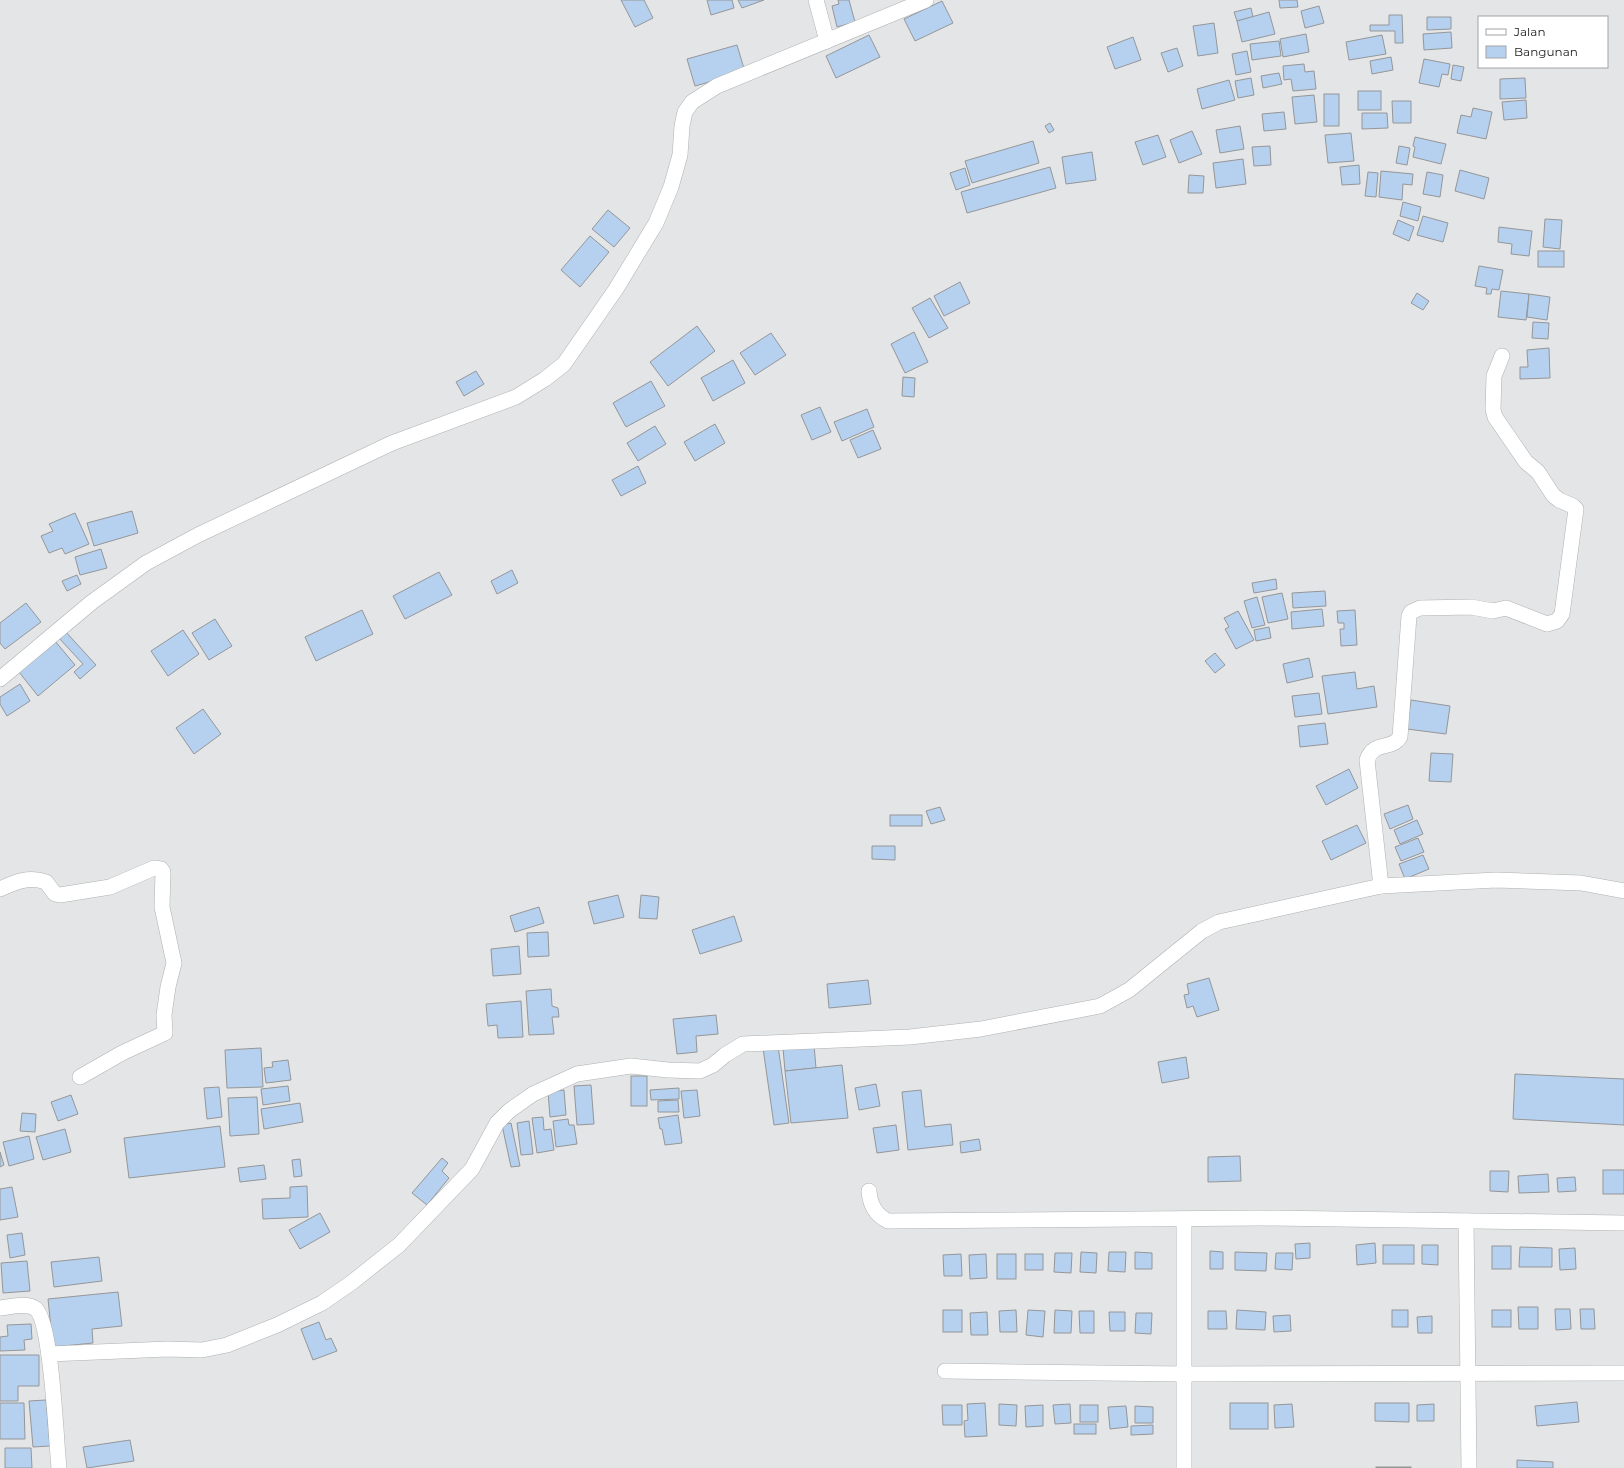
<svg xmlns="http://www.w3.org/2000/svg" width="1624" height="1468" font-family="Montserrat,sans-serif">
	<rect width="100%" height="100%" fill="#e3e5e6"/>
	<g fill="#b6d1ef" stroke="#959698">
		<path d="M621,0H644L653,18L635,27Z"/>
		<path d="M707,0H732L734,8L711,15Z"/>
		<path d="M738,0H764L742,8Z"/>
		<path d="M838,0H849L855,22L837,27L832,6L839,4Z"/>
		<path d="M1279,0H1297L1298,7L1280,8Z"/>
		<path d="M942,1L953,23L915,41L904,19Z"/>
		<path d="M1319,6L1324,23L1305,28L1301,11Z"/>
		<path d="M1251,8L1253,17L1237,21L1234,12Z"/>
		<path d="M1269,12L1275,34L1242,42L1237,21Z"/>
		<path d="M1389,15H1402L1403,43H1395V31H1370V25H1389Z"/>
		<path d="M1427,17H1451V29L1427,30Z"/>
		<path d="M1214,23L1218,53L1198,56L1193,26Z"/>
		<path d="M1451,32L1452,48L1424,50L1423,34Z"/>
		<path d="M1306,34L1309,52L1283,57L1280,39Z"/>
		<path d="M869,35L880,57L836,78L826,56Z"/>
		<path d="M1382,35L1386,54L1349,60L1346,42Z"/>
		<path d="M1133,37L1141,60L1115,69L1107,47Z"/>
		<path d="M1279,41L1281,56L1252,60L1250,44Z"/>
		<path d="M737,45L745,72L695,86L687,59Z"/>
		<path d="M1177,48L1183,66L1168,72L1161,53Z"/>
		<path d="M1247,51L1251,72L1236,75L1232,54Z"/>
		<path d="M1391,57L1393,70L1372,74L1370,61Z"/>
		<path d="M1424,59L1450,64L1448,75L1442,74L1439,87L1419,83Z"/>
		<path d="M1304,64L1305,72L1314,71L1316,89L1293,91L1291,79L1284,80L1283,66Z"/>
		<path d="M1453,65L1464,67L1461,81L1451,79Z"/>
		<path d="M1279,73L1282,84L1263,88L1261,76Z"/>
		<path d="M1251,78L1254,95L1238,98L1235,81Z"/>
		<path d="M1525,78L1526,98L1500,99V79Z"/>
		<path d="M1229,80L1235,100L1202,109L1197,89Z"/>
		<rect x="1358" y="91" width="23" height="19"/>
		<rect x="1324" y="94" width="15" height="32"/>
		<path d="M1314,95L1317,122L1295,124L1292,97Z"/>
		<path d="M1526,100L1527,118L1504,120L1502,102Z"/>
		<path d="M1392,101H1411V123H1393Z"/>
		<path d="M1473,108L1492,112L1486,139L1457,133L1461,115L1471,117Z"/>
		<path d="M1284,112L1286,129L1264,131L1262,114Z"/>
		<path d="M1362,113H1387L1388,128L1362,129Z"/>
		<path d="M1050,123L1054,130L1049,133L1045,126Z"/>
		<path d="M1240,126L1244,149L1220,153L1216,130Z"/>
		<path d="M1192,131L1202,154L1179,163L1170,140Z"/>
		<path d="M1351,133L1354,161L1328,163L1325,135Z"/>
		<path d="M1158,135L1166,157L1143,165L1135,142Z"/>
		<path d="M1415,137L1446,144L1441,164L1413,157L1415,147L1413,146Z"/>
		<path d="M1033,141L1039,163L972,183L965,161Z"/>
		<path d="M1270,146L1271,165L1254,166L1252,147Z"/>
		<path d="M1399,146L1410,148L1407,165L1396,163Z"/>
		<path d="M1092,152L1096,180L1066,184L1062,157Z"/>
		<path d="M1243,159L1246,184L1216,188L1213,163Z"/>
		<path d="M1359,165L1360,184L1342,185L1340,167Z"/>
		<path d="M1050,167L1056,188L967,213L961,192Z"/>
		<path d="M965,168L970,185L956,190L950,173Z"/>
		<path d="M1460,170L1489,178L1484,199L1455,191Z"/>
		<path d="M1381,171L1413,174L1412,185L1403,184L1402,200L1379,197Z"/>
		<path d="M1368,172L1378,173L1376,197L1365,196Z"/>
		<path d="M1427,172L1443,175L1440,197L1423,194Z"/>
		<path d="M1189,175L1204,176L1203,193H1188Z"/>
		<path d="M1403,202L1421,207L1418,221L1400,216Z"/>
		<path d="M608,210L630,228L614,247L592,229Z"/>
		<path d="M1423,216L1448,223L1443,242L1417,235Z"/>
		<path d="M1545,219L1562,220L1560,249L1543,247Z"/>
		<path d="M1398,220L1414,227L1409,241L1393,234Z"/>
		<path d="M1499,227L1532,231L1529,256L1511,254L1512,244L1498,242Z"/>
		<path d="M590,236L609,252L580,287L561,270Z"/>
		<rect x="1538" y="251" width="26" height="16"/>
		<path d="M1479,266L1503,270L1499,290L1492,289L1491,294H1486L1487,288L1475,286Z"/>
		<path d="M960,282L970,303L944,316L934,296Z"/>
		<path d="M1501,291L1529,294L1526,320L1498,317Z"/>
		<path d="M1417,293L1429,301L1423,310L1411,303Z"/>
		<path d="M1529,294L1550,297L1547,320L1527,317Z"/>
		<path d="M930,298L948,328L929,338L912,308Z"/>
		<path d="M1533,322L1549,323L1548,339L1532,338Z"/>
		<path d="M697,326L715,351L668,386L650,362Z"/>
		<path d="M914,332L928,362L905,373L891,344Z"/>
		<path d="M771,333L786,355L755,375L740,353Z"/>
		<path d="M1549,348L1550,378L1520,379V367H1528L1527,350Z"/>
		<path d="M733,360L745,383L713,401L701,378Z"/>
		<path d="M476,371L484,384L464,396L456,382Z"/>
		<path d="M903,377L915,378L914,397L902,396Z"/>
		<path d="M651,381L665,406L626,427L613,403Z"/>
		<path d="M820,407L831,432L812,440L801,415Z"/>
		<path d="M867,409L874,427L842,441L834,422Z"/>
		<path d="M715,424L725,443L695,461L684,442Z"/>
		<path d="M655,426L666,444L638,461L627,443Z"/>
		<path d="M873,430L881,449L858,458L850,440Z"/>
		<path d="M638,466L646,483L621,496L612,480Z"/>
		<path d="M132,511L138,533L94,546L87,523Z"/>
		<path d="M75,513L89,544L65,554L62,548L49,553L41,536L53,531L49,524Z"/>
		<path d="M101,549L107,568L80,575L75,557Z"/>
		<path d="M512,570L518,583L497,594L491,581Z"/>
		<path d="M439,572L452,595L405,619L393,596Z"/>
		<path d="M77,575L81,584L67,591L62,581Z"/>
		<path d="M1276,579L1277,589L1254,593L1252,583Z"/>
		<path d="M1325,591L1326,606L1293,608L1292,593Z"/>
		<path d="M1282,593L1288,619L1268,623L1262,597Z"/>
		<path d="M1257,597L1265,625L1252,628L1244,601Z"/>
		<path d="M26,603L41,622L5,649L0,643V623Z"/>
		<path d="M1322,609L1324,626L1292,629L1291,612Z"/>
		<path d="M362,610L373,634L316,661L305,637Z"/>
		<path d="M1355,610L1357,645L1341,646L1340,629H1344V623H1338L1337,611Z"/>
		<path d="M1238,611L1254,640L1236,649L1225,629L1229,627L1224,618Z"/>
		<path d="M215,619L232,646L209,660L192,633Z"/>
		<path d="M1269,627L1271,638L1256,641L1254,630Z"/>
		<path d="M183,630L199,654L168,676L151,651Z"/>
		<path d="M65,631L96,665L80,679L74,672L83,664L58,637Z"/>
		<path d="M55,641L75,665L38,696L19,672Z"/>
		<path d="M1215,653L1225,665L1215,673L1205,661Z"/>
		<path d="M1309,658L1313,677L1287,683L1283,664Z"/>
		<path d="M1355,672L1357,689L1374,686L1377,707L1328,714L1322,676Z"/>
		<path d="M20,684L30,701L7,716L0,704V697Z"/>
		<path d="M1319,693L1322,714L1295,717L1292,696Z"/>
		<path d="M1411,700L1450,706L1446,734L1407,729Z"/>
		<path d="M203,709L221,734L194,754L176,728Z"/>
		<path d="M1325,723L1328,744L1300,747L1298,726Z"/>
		<path d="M1431,753L1453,754L1451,782L1429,781Z"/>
		<path d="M1349,769L1358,788L1326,805L1316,786Z"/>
		<path d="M1408,805L1413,819L1390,829L1384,814Z"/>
		<path d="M940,807L945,820L931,824L926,811Z"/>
		<rect x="890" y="815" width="32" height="11"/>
		<path d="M1417,820L1423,834L1400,844L1394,830Z"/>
		<path d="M1357,825L1366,843L1331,860L1322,841Z"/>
		<path d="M1418,838L1424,852L1401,861L1395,847Z"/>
		<path d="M872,846H895V860L872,859Z"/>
		<path d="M1423,855L1429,869L1405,879L1399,864Z"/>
		<path d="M618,895L624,917L594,924L588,902Z"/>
		<path d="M641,895L659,897L657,919L639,918Z"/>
		<path d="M539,907L544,923L515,932L510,916Z"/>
		<path d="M734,916L742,941L700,954L692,930Z"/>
		<path d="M548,932L549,956L528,957L527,933Z"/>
		<path d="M519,946L521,974L493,976L491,949Z"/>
		<path d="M1209,978L1219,1010L1197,1017L1193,1006L1187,1008L1184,995L1189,994L1187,984Z"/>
		<path d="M868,980L871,1004L829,1008L827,984Z"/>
		<path d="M551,989L552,1006L558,1008L559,1017H552L554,1034L529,1035L526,991Z"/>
		<path d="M521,1001L523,1037L498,1038L497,1025L488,1026L486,1004Z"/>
		<path d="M716,1015L718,1034L696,1036L697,1052L677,1054L673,1019Z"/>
		<path d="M814,1045L816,1068L785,1071L783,1048Z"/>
		<path d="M778,1046L789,1123L774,1125L763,1048Z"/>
		<path d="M261,1048L263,1087L227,1088L225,1050Z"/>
		<path d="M1186,1057L1189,1078L1162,1083L1158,1062Z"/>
		<path d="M288,1060L291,1080L266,1083L264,1068L273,1067L272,1062Z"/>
		<path d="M842,1065L848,1118L791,1123L785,1071Z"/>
		<path d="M1515,1074L1624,1079V1125L1513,1119Z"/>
		<rect x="631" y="1076" width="16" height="30"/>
		<path d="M876,1084L880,1106L859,1110L855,1088Z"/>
		<path d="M591,1085L594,1124L577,1125L574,1086Z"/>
		<path d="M288,1086L290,1101L263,1105L261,1089Z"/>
		<path d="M219,1087L222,1117L207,1119L204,1088Z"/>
		<path d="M679,1088V1099L651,1100L650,1090Z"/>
		<path d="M564,1090L566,1115L550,1117L548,1092Z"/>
		<path d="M697,1090L700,1116L684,1118L681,1091Z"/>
		<path d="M921,1090L925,1127L951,1124L953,1145L908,1150L902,1092Z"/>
		<path d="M71,1095L78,1114L58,1121L51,1102Z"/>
		<path d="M257,1097L259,1134L230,1136L228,1098Z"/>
		<path d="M678,1100L679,1112H658V1101Z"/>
		<path d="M300,1103L303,1122L264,1129L261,1109Z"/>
		<path d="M22,1113L36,1114L35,1132L20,1131Z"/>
		<path d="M678,1115L682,1143L665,1145L662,1129H660L658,1118Z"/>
		<path d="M543,1117L544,1130L551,1129L554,1150L537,1153L532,1118Z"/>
		<path d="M568,1119L569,1125H574L577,1144L556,1147L553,1121Z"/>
		<path d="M529,1121L533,1154L521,1155L517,1123Z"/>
		<path d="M511,1123L520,1166L511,1167L502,1125Z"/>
		<path d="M896,1125L899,1150L877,1153L873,1128Z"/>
		<path d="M220,1126L225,1167L129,1178L124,1138Z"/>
		<path d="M65,1129L71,1152L43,1160L36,1137Z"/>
		<path d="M29,1136L34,1159L9,1166L3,1142Z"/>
		<path d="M979,1139L981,1150L961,1153L960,1142Z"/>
		<path d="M0,1152L4,1165L0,1167Z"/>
		<path d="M1240,1156L1241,1181L1208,1182V1157Z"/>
		<path d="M442,1158L448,1163L442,1171L449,1178L427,1205L412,1193Z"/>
		<path d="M300,1159L302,1176L294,1177L292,1160Z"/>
		<path d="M264,1165L266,1179L240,1182L238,1168Z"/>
		<rect x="1603" y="1170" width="21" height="24"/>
		<path d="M1490,1171H1509L1508,1192L1490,1191Z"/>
		<path d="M1548,1174L1549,1192L1519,1193L1518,1176Z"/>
		<path d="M1575,1177L1576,1191L1558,1192L1557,1178Z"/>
		<path d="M307,1186L308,1217L263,1219L262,1199L290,1198V1187Z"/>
		<path d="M12,1187L18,1217L0,1220V1189Z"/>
		<path d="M320,1213L330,1232L300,1249L289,1230Z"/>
		<path d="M22,1233L25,1255L10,1258L7,1235Z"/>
		<path d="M1310,1243V1258L1296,1259L1295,1244Z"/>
		<path d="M1375,1243L1376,1263L1357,1265L1356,1245Z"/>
		<rect x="1383" y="1245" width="31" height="19"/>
		<path d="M1422,1245H1438V1265L1422,1264Z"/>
		<rect x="1492" y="1246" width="19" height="23"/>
		<path d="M1520,1247L1552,1248V1267H1519Z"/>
		<path d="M1575,1248L1576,1269L1560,1270L1559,1249Z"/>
		<path d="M1210,1251L1223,1252V1269H1210Z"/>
		<path d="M1081,1252L1097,1253L1096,1273L1080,1272Z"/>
		<path d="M1109,1252H1126L1125,1272L1108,1271Z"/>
		<path d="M1135,1252L1152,1253V1269H1135Z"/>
		<path d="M1235,1252L1267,1253L1266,1271L1235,1270Z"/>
		<path d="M1055,1253H1072L1071,1273L1054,1272Z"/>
		<path d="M1276,1253H1293L1292,1270L1275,1269Z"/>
		<path d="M961,1254L962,1276H944L943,1255Z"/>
		<path d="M986,1254L987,1278L970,1279L969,1255Z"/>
		<rect x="997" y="1254" width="19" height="25"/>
		<rect x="1025" y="1254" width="18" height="16"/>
		<path d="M99,1257L102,1281L54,1287L51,1262Z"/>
		<path d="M27,1261L30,1291L3,1293L1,1263Z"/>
		<path d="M118,1292L122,1326L92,1329L93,1343L53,1347L48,1299Z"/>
		<path d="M1518,1307H1538V1329H1519Z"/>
		<path d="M1555,1309H1570L1571,1329L1556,1330Z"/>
		<path d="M1580,1309H1594L1595,1329H1581Z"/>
		<rect x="943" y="1310" width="19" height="22"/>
		<path d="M1016,1310L1017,1332H1000L999,1311Z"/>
		<path d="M1028,1310L1045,1311L1043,1337L1026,1335Z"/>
		<path d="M1055,1310L1072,1311L1071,1333H1054Z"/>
		<path d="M1237,1310L1266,1312L1265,1330L1236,1329Z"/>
		<rect x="1392" y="1310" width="16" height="17"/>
		<rect x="1492" y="1310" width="19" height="17"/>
		<path d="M1079,1311H1094V1333H1080Z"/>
		<path d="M1208,1311H1226L1227,1329H1208Z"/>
		<path d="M987,1312L988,1335H971L970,1313Z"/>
		<path d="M1109,1312H1125V1331H1110Z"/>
		<path d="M1136,1313H1152L1151,1334L1135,1333Z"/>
		<path d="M1290,1315L1291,1331L1274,1332L1273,1316Z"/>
		<path d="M1432,1316V1333H1418L1417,1317Z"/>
		<path d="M319,1322L326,1340L331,1338L337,1351L313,1360L301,1329Z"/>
		<path d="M31,1324L32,1339L24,1340L25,1350L0,1351V1337L8,1336L7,1325Z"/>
		<path d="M0,1355H39V1386H18V1401H0Z"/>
		<path d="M46,1400L50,1446L33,1447L29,1401Z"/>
		<path d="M1577,1402L1579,1422L1537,1426L1535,1406Z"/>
		<path d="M0,1403H24L25,1439H0Z"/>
		<path d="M985,1403L987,1436L965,1437L964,1421L968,1420L967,1404Z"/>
		<rect x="1230" y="1403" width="38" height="26"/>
		<path d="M1375,1403H1409V1422L1375,1421Z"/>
		<path d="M999,1404L1017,1405L1016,1426L999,1425Z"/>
		<path d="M1070,1404L1071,1423L1055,1424L1053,1405Z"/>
		<path d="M1292,1404L1294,1427L1275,1428L1274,1405Z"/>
		<path d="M1434,1404V1421H1417V1405Z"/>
		<path d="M942,1405H962V1425H943Z"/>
		<path d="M1043,1405V1426L1026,1427L1025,1406Z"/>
		<rect x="1080" y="1405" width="18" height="17"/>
		<path d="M1126,1406L1128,1427L1110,1429L1108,1407Z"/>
		<path d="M1135,1406L1153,1407V1423H1135Z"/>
		<rect x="1074" y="1424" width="22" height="10"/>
		<path d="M1153,1425V1434L1131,1435V1426Z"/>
		<path d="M130,1440L134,1461L87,1468L83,1447Z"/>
		<path d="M5,1448H31L32,1468H5Z"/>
		<path d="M1517,1460L1553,1462V1468H1517Z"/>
		<rect x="1376" y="1467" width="35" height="1"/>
	</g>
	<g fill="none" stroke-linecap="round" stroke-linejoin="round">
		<defs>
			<g id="minor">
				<path d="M816,0L827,41"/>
				<path d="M0,679L92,602L146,563L198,535L392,443L516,397L545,379L564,364L616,289L656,223L671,187L680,155L682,126L685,112L692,102L717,86L926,0"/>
				<path d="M1381,886L1367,760C1374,740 1391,751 1400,737L1409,616L1411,612L1420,608L1471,607L1493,611L1506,608L1547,624L1557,621L1562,614L1576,509L1573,506L1559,500L1553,495L1538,472L1526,462L1495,417L1493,409L1494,376L1502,356"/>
				<path d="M0,889C15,882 29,876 46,882L55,894L60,895L110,887L154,868L161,869L163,872L162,907L174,963L168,987L164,1015L165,1033L122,1053L80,1077"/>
				<path d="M869,1191C870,1204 875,1215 888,1221L1262,1218L1624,1223"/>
				<path d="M1184,1219V1468"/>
				<path d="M1466,1221L1469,1468"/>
				<path d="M0,1308C10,1307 27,1302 36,1309C52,1324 56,1441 59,1468"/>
				<path d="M49,1354L168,1349L202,1350L227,1345L277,1325L322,1303L351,1283L399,1245L472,1169L497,1123L509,1111L533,1094L577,1074L631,1066L668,1070L700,1071L713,1065L725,1055L743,1044L910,1037L981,1029L1100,1006L1129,990L1202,931L1219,922L1381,886L1496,880L1581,883L1624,891"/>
				<path d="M945,1371L1184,1374L1624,1373"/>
			</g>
		</defs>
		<use href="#minor" stroke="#afb1b2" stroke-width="16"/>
		<use href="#minor" stroke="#fff" stroke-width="15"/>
	</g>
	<rect x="1478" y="16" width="130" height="52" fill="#ffffff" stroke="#a4a4a4"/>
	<rect x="1486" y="29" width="20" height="6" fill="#ffffff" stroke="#a4a4a4"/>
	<text x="1514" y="36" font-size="12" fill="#1b1b1c">Jalan</text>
	<rect x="1486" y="46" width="20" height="12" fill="#b6d1ef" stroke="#a4a4a4"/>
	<text x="1514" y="56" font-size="12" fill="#1b1b1c">Bangunan</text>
</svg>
